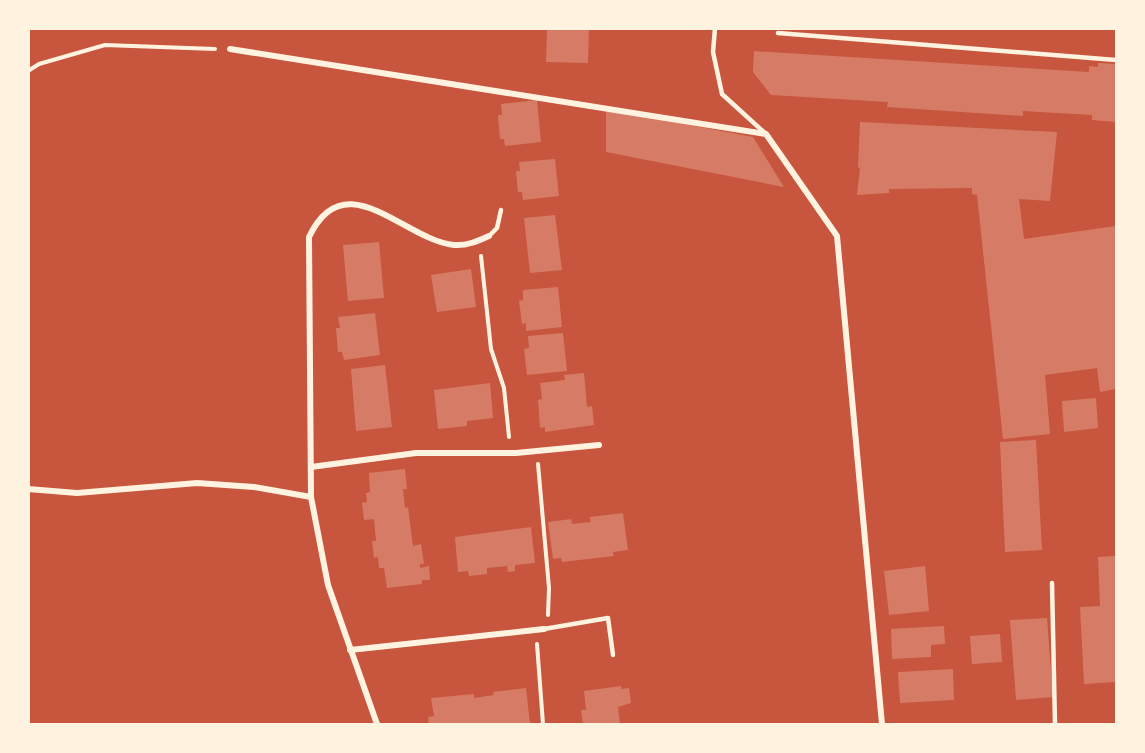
<svg xmlns="http://www.w3.org/2000/svg" width="1145" height="753" font-family="Lato,sans-serif">
	<rect width="100%" height="100%" fill="#c8553d"/>
	<g fill="#d67c66">
		<path d="M547,28H589L588,63L546,62Z"/>
		<path d="M754,51L1089,72V66L1098,67V63L1116,64V122L1092,120V115L1023,111V116L887,107L888,102L771,95L753,72Z"/>
		<path d="M537,100L541,142L505,146L504,139H500L498,115H502L501,104Z"/>
		<path d="M606,109L753,137L784,187L606,152Z"/>
		<path d="M860,122L1057,132L1050,201L1019,199L1024,239L1116,226V389L1100,392L1097,368L1045,375L1050,434L1003,439L977,195L972,194V188L889,189V193L857,195L860,168L858,167Z"/>
		<path d="M555,159L559,196L523,200L522,192H518L516,171H520L519,162Z"/>
		<path d="M555,215L562,270L530,273L524,218Z"/>
		<path d="M379,242L384,298L348,301L343,245Z"/>
		<path d="M471,269L476,307L437,312L431,275Z"/>
		<path d="M558,287L562,327L526,331V323L522,324L519,301L523,300V290Z"/>
		<path d="M375,313L380,355L344,360L342,352H338L336,328H340L338,317Z"/>
		<path d="M563,333L567,371L527,375L524,349L529,348L528,336Z"/>
		<path d="M385,365L392,427L356,431L351,369Z"/>
		<path d="M584,373L587,407L592,406L594,425L545,432V427L540,428L538,400L542,399L540,383L565,380L564,375Z"/>
		<path d="M490,383L493,418L467,421V426L438,429L434,390Z"/>
		<path d="M1096,398L1098,428L1064,432L1062,401Z"/>
		<path d="M1036,440L1042,550L1005,552L1000,442Z"/>
		<path d="M405,469L407,489H403L405,508L408,507L413,546L421,544L424,564H420V568L429,566L430,580H422V584L387,588L384,568H379L378,557L374,558L372,541H376L374,519L364,520L362,503L367,502L366,493L370,492L369,473Z"/>
		<path d="M623,513L628,550L613,552L614,556L562,562L561,558L553,559L548,522L571,519L572,524L591,522L590,517Z"/>
		<path d="M531,527L535,563L515,565V571L508,572L507,566L487,568V574L469,576L468,571L458,572L455,537Z"/>
		<path d="M1116,556V682L1084,684L1080,607L1100,606L1098,557Z"/>
		<path d="M925,566L929,611L889,615L884,571Z"/>
		<path d="M1047,618L1053,697L1016,700L1010,620Z"/>
		<path d="M944,626L945,644L931,645V657L892,659L891,629Z"/>
		<path d="M1000,634L1002,662L972,664L970,636Z"/>
		<path d="M953,669L954,700L900,703L898,672Z"/>
		<path d="M621,686V689L629,688L631,703L618,707L620,724H583L581,710H586L584,691Z"/>
		<path d="M526,688L530,724H429L428,717L434,716L431,698L474,694V698L494,695L493,692Z"/>
	</g>
	<g fill="none" stroke-linecap="round" stroke-linejoin="round">
		<g stroke="#fff3e0" stroke-width="4">
			<path d="M28,71L39,64L105,45L215,49"/>
			<path d="M481,256L491,349L504,388L509,437"/>
			<path d="M538,464L549,588L548,615"/>
			<path d="M537,644L543,724"/>
		</g>
		<g stroke="#fff3e0" stroke-width="4.5">
			<path d="M715,28L713,52L722,94L766,134"/>
			<path d="M778,33L1116,60"/>
			<path d="M489,236L497,228L501,210"/>
			<path d="M1052,583L1055,724"/>
			<path d="M544,629L608,618L613,655"/>
		</g>
		<g stroke="#fff3e0" stroke-width="6">
			<path d="M230,49L766,134L837,236L882,724"/>
			<path d="M311,467L416,453H516L599,445"/>
			<path d="M28,489L77,493L197,483L254,487L311,497"/>
			<path d="M350,650L544,629"/>
			<path d="M377,724L328,585L311,497L309,237C345,161 404,240 454,245C467,246 478,241 489,236"/>
		</g>
	</g>
	<rect width="1145" height="753" fill="none" stroke="#fff3e0" stroke-width="60"/>
</svg>
